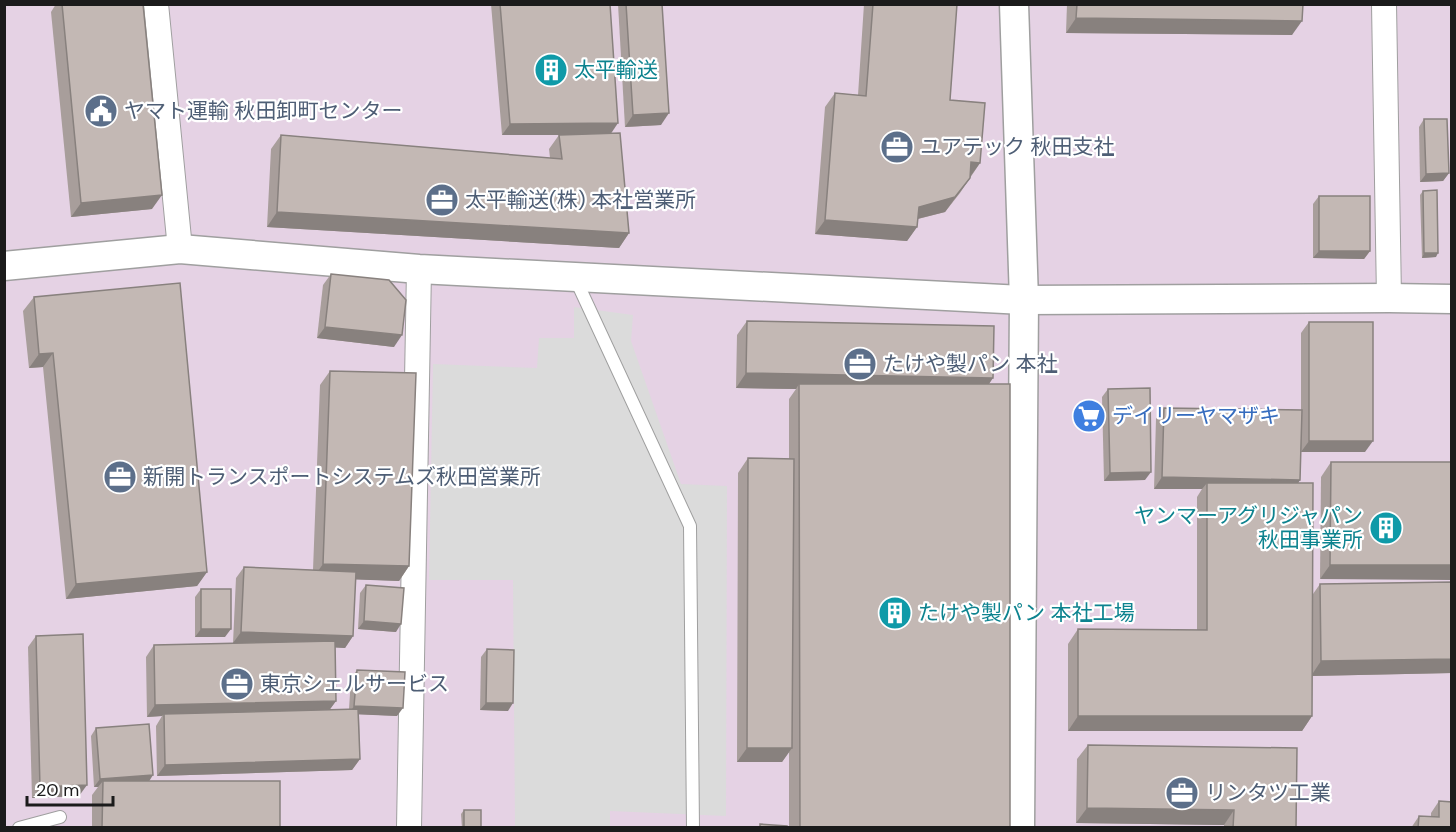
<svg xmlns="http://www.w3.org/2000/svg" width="1456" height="832" font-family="'DM Sans','Noto Sans JP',sans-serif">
	<rect width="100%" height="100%" fill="#ece6e0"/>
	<rect fill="#e5d2e4" x="5" y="5" width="1446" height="822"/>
	<path fill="#dbdbdb" d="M574,307L633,315L631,341L681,484L727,486L726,816L610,811V827H515L513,580H429L433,364L537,368L539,338H574Z"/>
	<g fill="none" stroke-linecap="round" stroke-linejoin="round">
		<defs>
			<g id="service">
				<path d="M575,278L690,526L693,828"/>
				<path d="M19,828L60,817"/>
			</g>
			<g id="minor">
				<path d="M156,4L180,249"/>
				<path d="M1384,4L1389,298"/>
				<path d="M409,828L419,269"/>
			</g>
			<g id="tertiary">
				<path d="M1014,4L1024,300L1020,828"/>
				<path d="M4,266L180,249L419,269L1024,300L1389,298L1452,299"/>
			</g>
		</defs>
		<use href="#service" stroke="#9f9f9f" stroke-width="14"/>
		<use href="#minor" stroke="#9f9f9f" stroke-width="26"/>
		<use href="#tertiary" stroke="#9f9f9f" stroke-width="31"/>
		<use href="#service" stroke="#fff" stroke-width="12"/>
		<use href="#minor" stroke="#fff" stroke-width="24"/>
		<use href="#tertiary" stroke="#fff" stroke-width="28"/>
	</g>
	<g fill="#a89e9b">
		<path d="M56,4H143L152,209L71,217L51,12Z"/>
		<path d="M491,4H610L611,133L629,233L619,248L267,227L271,149L281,135L550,158L549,149L559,135H560H502Z"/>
		<path d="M618,4H662L661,125L625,127Z"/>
		<path d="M864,4H957L950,100L980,163L960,193L945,212L918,219L917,227L907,241L815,234L825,107L835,93L858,95Z"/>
		<path d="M1067,4H1303L1292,35L1066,33Z"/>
		<path d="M1424,119L1449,173L1443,181L1420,182L1419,127Z"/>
		<path d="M1423,191L1436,257L1422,258L1420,195Z"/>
		<path d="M1319,196L1370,251L1364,259L1313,258V204Z"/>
		<path d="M331,274L394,347L317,338L323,285Z"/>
		<path d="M34,297L207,572L197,586L66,599L43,367L29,368L23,311Z"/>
		<path d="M747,321L989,384L1010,828H789V752L782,762H737L738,473L748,458L789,459V399L796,389L736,388L737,335Z"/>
		<path d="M1309,322L1365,452H1301L1300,480L1298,483L1313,594L1320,584L1452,582V673L1312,676V716L1302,731H1068V644L1078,629L1197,630V497L1202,489H1154L1156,419L1164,408L1301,410V333Z"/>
		<path d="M330,371L409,566L399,581L355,579L353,636L345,648L335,647L336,701L330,709H349L351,678L357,670L397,716L359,714L360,759L352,770L157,776L156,726L162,716L147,717L146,657L154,645L242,643H233L236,578L244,567L313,570L320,385Z"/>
		<path d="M1108,389L1145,480L1104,481L1102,397Z"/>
		<path d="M1331,462H1452L1320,579L1321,477Z"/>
		<path d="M366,585L396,632L358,629L360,593Z"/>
		<path d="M201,589L225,637H195V597Z"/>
		<path d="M36,636L79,796L32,798L28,647Z"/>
		<path d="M487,649L508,711L480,710L481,657Z"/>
		<path d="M96,728L149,781L280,828H92V795L98,787H94L91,736Z"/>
		<path d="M1088,745L1296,828H1224V825L1076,823L1077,759Z"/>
		<path d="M1439,801L1452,828H1411L1419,816H1431V813Z"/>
		<path d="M464,810L481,828H462L461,814Z"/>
	</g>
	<g fill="#88817e">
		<path d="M1076,18L1302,21L1292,35L1066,33Z"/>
		<path d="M669,113L661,125L625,127L633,115Z"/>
		<path d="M618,123L610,135H502L510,124Z"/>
		<path d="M971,162L980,163L970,177Z"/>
		<path d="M1449,173L1443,181L1420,182L1426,174Z"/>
		<path d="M970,178L945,212L909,221L919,207Z"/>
		<path d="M162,195L152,209L71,217L81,203Z"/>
		<path d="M277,212L629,233L619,248L267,227Z"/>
		<path d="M825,220L917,227L907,241L815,234Z"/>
		<path d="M1319,251H1370L1364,259L1313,258Z"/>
		<path d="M1424,253H1438L1436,257L1422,258Z"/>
		<path d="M325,327L402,335L394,347L317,338Z"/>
		<path d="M53,353L43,367L29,368L39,354Z"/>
		<path d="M746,373L993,378L983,393L799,384L796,389L736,388Z"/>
		<path d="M1309,441H1373L1365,452H1301Z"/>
		<path d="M1151,472L1145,480L1104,481L1110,473Z"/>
		<path d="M1162,477L1300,480L1293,491L1207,483L1202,489H1154Z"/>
		<path d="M323,564L409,566L399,581L313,578Z"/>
		<path d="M1330,565H1452V580L1320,579Z"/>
		<path d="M207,572L197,586L66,599L76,584Z"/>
		<path d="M364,621L401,624L396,632L358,629Z"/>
		<path d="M201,629H231L225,637H195Z"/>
		<path d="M241,632L353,636L345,648L233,643Z"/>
		<path d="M1452,659V673L1311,676L1321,661Z"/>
		<path d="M336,701L328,712L164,714L162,716L147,717L155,705Z"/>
		<path d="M486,703H513L508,711L480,710Z"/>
		<path d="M354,706L403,708L397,716L349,714Z"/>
		<path d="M1078,716H1312L1302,731H1068Z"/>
		<path d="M747,748H792L782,762H737Z"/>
		<path d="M360,759L352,770L157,776L165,765Z"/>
		<path d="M153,775L148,783L103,781L98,787H94L100,779Z"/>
		<path d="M87,785L79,796L32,798L40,787Z"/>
		<path d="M1087,808L1234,810L1224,825L1076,823Z"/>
	</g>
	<g fill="#c3b8b4" stroke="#88817e" stroke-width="1.5">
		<path d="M62,4H143L162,195L81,203Z"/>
		<path d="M500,4H610L618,123L510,124Z"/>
		<path d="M626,4H662L669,113L633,115Z"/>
		<path d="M873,4H957L950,100L985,103L980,163L971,162L970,178L955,197L919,207L917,227L825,220L835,93L866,96Z"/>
		<path d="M1077,4H1303L1302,21L1076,18Z"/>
		<path d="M1424,119H1447L1449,173L1426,174Z"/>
		<path d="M620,133L629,233L277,212L281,135L562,159L559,135Z"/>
		<path d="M1437,190L1438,253H1424L1423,191Z"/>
		<rect x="1319" y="196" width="51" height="55"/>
		<path d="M331,274L389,280L406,300L402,335L325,327Z"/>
		<path d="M180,283L207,572L76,584L53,353L39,354L34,297Z"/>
		<path d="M747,321L994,326L993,378L746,373Z"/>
		<rect x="1309" y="322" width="64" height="119"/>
		<path d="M330,371L416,373L409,566L323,564Z"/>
		<path d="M799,384H1010V828H800Z"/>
		<path d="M1150,388L1151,472L1110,473L1108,389Z"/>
		<path d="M1164,408L1302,410L1300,480L1162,477Z"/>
		<path d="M748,458L794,459L792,748H747Z"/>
		<path d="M1331,462H1452V565H1330Z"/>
		<path d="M1207,483H1313L1312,716H1078V629L1207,630Z"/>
		<path d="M244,567L356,572L353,636L241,632Z"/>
		<path d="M1452,582V659L1321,661L1320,584Z"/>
		<path d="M366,585L404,588L401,624L364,621Z"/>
		<rect x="201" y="589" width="30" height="40"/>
		<path d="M83,634L87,785L40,787L36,636Z"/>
		<path d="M335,641L336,701L155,705L154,645Z"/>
		<path d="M487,649L514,650L513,703H486Z"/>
		<path d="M357,670L405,672L403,708L354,706Z"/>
		<path d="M358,709L360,759L165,765L164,714Z"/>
		<path d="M149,724L153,775L100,779L96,728Z"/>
		<path d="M1088,745L1297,748L1296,828H1233L1234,810L1087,808Z"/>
		<path d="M103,781H280V828H102Z"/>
		<path d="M1439,801L1452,802V828H1418L1419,816L1439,817Z"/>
		<rect x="464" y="810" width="17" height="18"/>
		<path d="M760,824L787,826V828H760Z"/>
	</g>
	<defs>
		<symbol id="building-disc" viewBox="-11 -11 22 22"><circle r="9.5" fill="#0f9aa8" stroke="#fff"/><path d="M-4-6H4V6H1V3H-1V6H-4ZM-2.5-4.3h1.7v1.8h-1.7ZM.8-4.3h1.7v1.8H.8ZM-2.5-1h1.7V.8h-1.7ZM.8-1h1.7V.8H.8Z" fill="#fff"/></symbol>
		<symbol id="civic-disc" viewBox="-11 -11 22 22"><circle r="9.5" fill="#5c6f8a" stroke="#fff"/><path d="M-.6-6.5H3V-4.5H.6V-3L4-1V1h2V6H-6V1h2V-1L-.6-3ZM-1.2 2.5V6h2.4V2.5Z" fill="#fff"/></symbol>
		<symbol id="office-disc" viewBox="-11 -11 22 22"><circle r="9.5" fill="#5c6f8a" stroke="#fff"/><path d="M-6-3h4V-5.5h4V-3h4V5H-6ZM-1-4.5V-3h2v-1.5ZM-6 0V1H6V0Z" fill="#fff"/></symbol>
		<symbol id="supermarket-disc" viewBox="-11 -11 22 22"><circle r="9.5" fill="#3f7fe0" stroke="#fff"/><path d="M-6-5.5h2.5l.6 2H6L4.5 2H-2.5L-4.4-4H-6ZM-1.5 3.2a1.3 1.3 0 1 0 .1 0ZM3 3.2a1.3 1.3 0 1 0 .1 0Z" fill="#fff"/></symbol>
	</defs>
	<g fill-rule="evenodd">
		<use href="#building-disc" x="532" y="51" width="38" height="38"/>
		<use href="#civic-disc" x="82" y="92" width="38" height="38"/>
		<use href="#office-disc" x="878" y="128" width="38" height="38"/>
		<use href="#office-disc" x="423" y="181" width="38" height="38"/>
		<use href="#office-disc" x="841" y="345" width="38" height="38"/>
		<use href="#supermarket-disc" x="1070" y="397" width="38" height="38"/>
		<use href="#office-disc" x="101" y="458" width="38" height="38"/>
		<use href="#building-disc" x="1367" y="509" width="38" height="38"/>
		<use href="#building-disc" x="876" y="594" width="38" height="38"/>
		<use href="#office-disc" x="218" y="665" width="38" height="38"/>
		<use href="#office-disc" x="1163" y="774" width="38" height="38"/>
	</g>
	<g text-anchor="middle" stroke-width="4.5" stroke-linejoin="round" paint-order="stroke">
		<g font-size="21" fill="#0d838f" stroke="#fff" text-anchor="start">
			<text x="574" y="77">太平輸送</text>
			<text x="1363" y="523" text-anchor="end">ヤンマーアグリジャパン<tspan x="1363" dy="24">秋田事業所</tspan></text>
			<text x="918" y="620">たけや製パン 本社工場</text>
		</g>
		<g font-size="21" fill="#4e5e75" stroke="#fff" text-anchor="start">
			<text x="124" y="118">ヤマト運輸 秋田卸町センター</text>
			<text x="920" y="154">ユアテック 秋田支社</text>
			<text x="465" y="207">太平輸送(株) 本社営業所</text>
			<text x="883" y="371">たけや製パン 本社</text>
			<text x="143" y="484">新開トランスポートシステムズ秋田営業所</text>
			<text x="260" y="691">東京シェルサービス</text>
			<text x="1205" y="800">リンタツ工業</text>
		</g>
		<g font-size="21" fill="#366cbe" stroke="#fff" text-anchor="start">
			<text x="1112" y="423">デイリーヤマザキ</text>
		</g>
	</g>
	<rect width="1456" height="832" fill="none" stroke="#1b1b1b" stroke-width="12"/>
	<path d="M27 796v9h86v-9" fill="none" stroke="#1b1b1b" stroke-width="3"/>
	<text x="36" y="796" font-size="18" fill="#1b1b1b" stroke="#ffffff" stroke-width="4.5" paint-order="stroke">20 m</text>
</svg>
